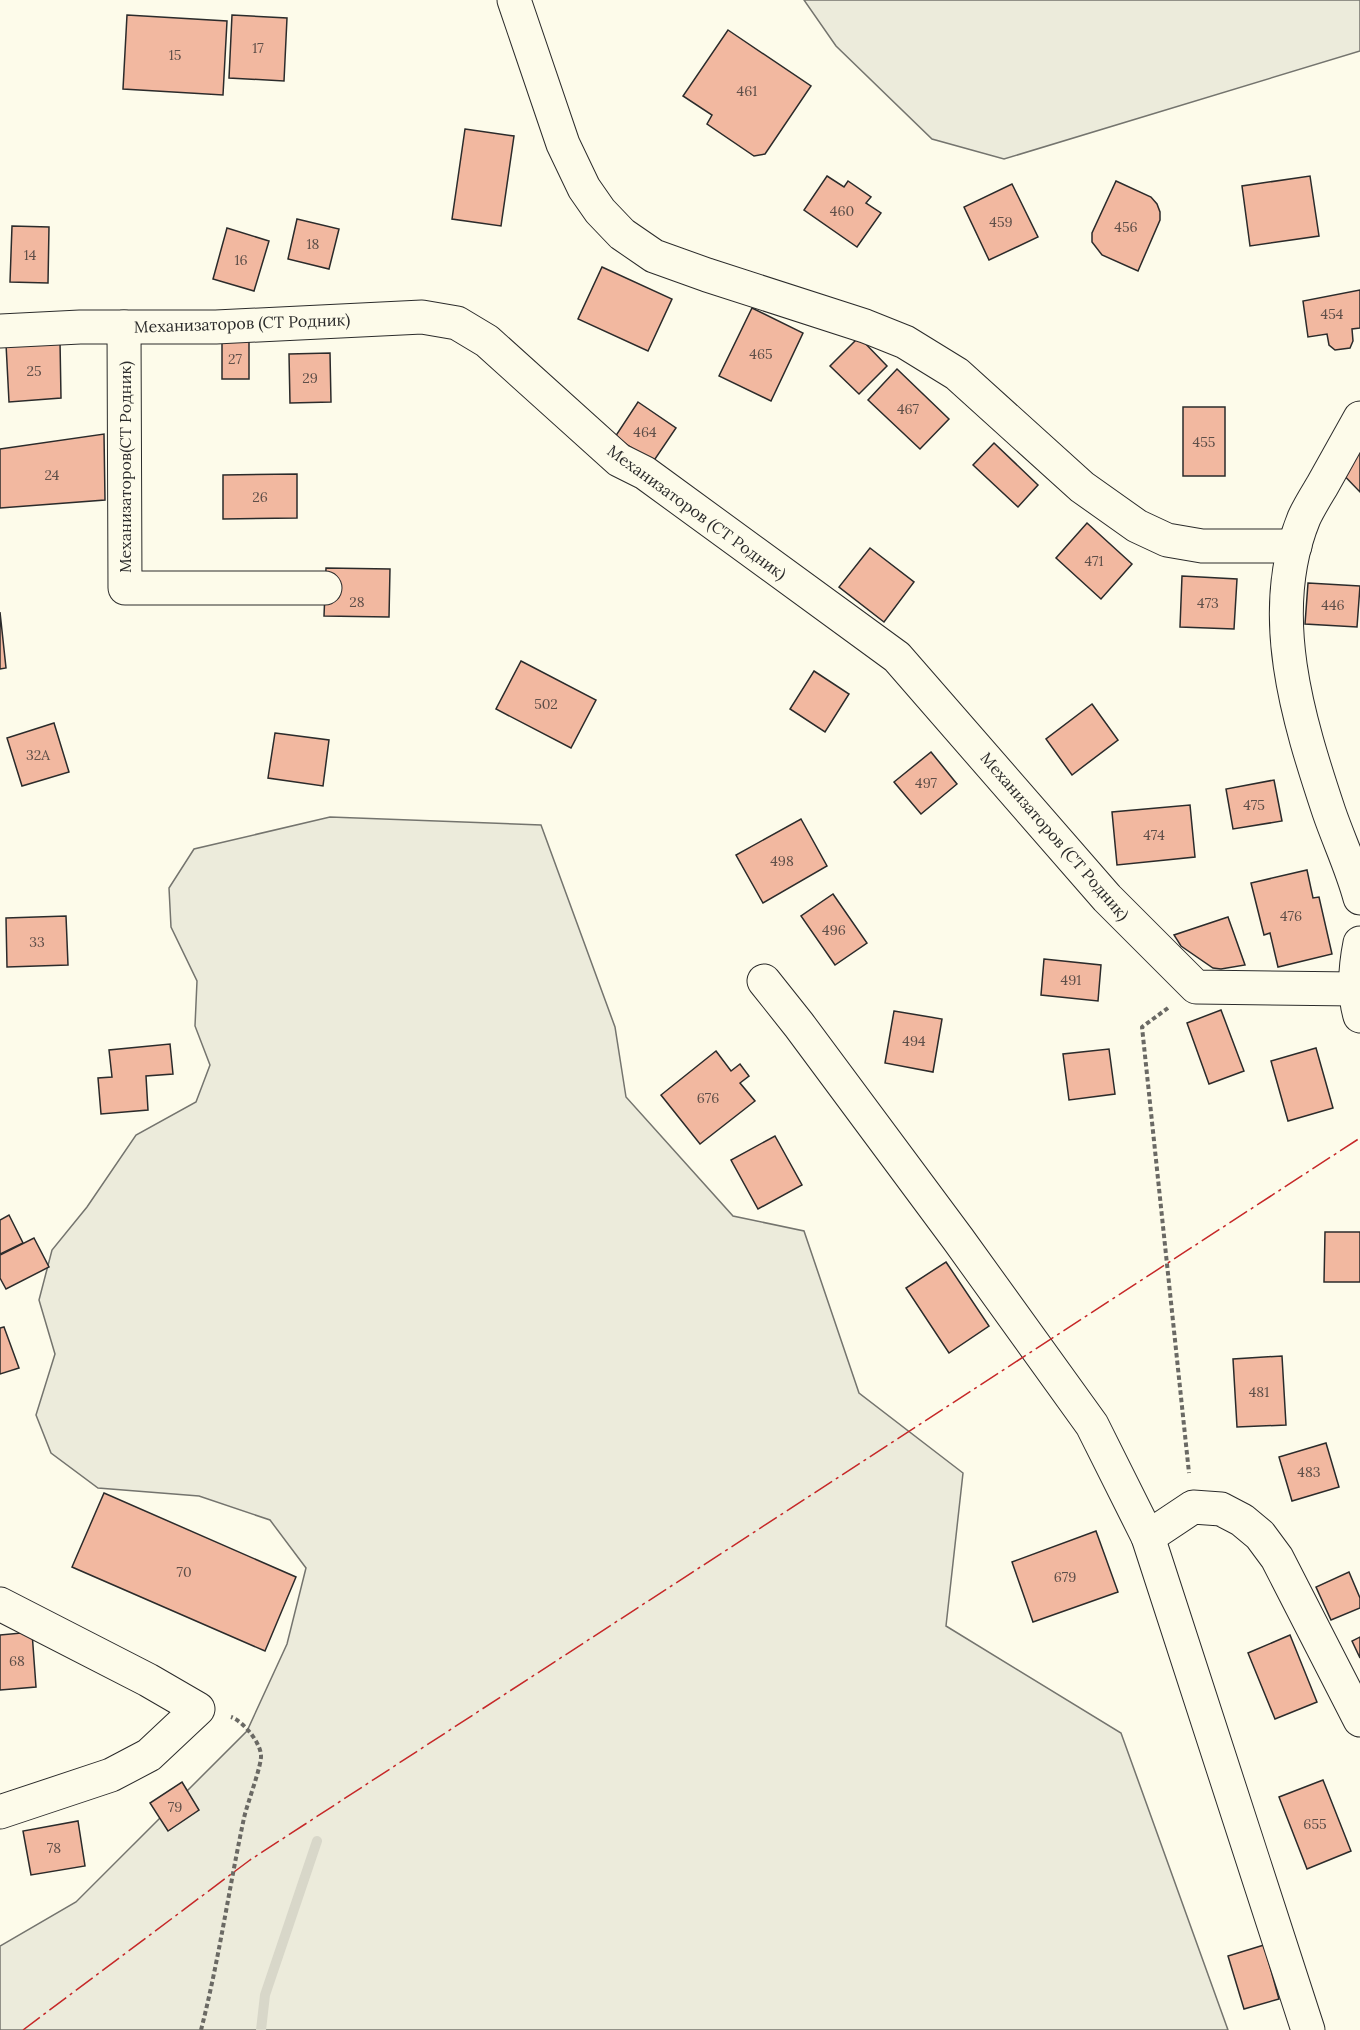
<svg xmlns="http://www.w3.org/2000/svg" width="1360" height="2030" font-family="Lora,serif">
	<rect width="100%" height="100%" fill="#fdfbea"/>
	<g fill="#ecebdb" stroke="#74746e" stroke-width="1.5">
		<path d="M804,0H1360V51L1004,159L932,139L836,46Z"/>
		<path d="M330,817L541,825L615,1027L626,1097L733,1216L804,1231L859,1393L963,1473L946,1626L1121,1733L1228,2030H0V1946L76,1902L247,1731L287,1644L306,1568L270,1520L199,1496L98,1488L51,1453L36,1415L55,1354L39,1300L52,1250L87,1207L136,1135L196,1102L210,1065L195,1026L197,981L171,927L169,888L194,849Z"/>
	</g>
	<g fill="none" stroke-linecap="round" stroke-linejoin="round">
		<path stroke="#d8d7c9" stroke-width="10" d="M261,2030L265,1995L317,1841"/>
	</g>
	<g fill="#f2b8a0" stroke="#2b2b2b" stroke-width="1.5">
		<path d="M127,15L227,21L223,95L123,89Z"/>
		<path d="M232,15L287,18L284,81L229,78Z"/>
		<path d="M728,30L811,86L765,154L754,156L707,124L712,115L683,96Z"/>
		<path d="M465,129L514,136L501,226L452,219Z"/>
		<path d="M827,176L844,187L848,181L871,197L866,203L881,213L857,247L804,210Z"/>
		<path d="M1310,176L1319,236L1250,246L1242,186Z"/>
		<path d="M1116,181L1151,197L1157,204L1160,212V220L1138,271L1102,255L1092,242V233Z"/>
		<path d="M1012,184L1038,237L989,260L964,207Z"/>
		<path d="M297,219L339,229L329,269L288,259Z"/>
		<path d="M12,226L49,227L48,283L10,282Z"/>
		<path d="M227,228L269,241L254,291L213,279Z"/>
		<path d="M602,267L672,299L648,351L578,319Z"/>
		<path d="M1360,290V328L1352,329L1353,341L1350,348L1335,350L1329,345L1327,334L1308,337L1303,301Z"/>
		<path d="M752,308L803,333L771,401L719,376Z"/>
		<path d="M859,337L887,366L859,394L830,366Z"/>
		<path d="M249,338V379H222V339Z"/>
		<path d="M60,341L61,398L9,402L6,344Z"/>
		<path d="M330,353L331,402L290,403L289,354Z"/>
		<path d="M897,369L949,419L920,449L868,400Z"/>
		<path d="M638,402L676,428L653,462L615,437Z"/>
		<rect x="1183" y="407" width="42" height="69"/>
		<path d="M104,434L105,500L0,508V449Z"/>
		<path d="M994,443L1038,485L1018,507L973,465Z"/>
		<path d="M1360,443V492L1335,466Z"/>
		<path d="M297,474V518L223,519V475Z"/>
		<path d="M1087,523L1132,564L1101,599L1056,558Z"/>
		<path d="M870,548L914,582L884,622L839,587Z"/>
		<path d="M326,568L390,569L389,617L324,616Z"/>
		<path d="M1182,576L1237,579L1234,629L1180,627Z"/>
		<path d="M1308,583L1360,586L1357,627L1305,624Z"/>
		<path d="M0,612L6,668L0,669Z"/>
		<path d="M521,661L596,700L571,748L496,709Z"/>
		<path d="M814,671L849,694L825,732L790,709Z"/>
		<path d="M1092,704L1118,740L1072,775L1046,739Z"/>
		<path d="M54,723L69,772L22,786L7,738Z"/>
		<path d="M275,733L329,740L323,786L268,778Z"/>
		<path d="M931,752L957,784L921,814L894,782Z"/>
		<path d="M1274,780L1282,821L1233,829L1226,789Z"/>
		<path d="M1190,805L1195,857L1117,865L1112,812Z"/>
		<path d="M801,819L827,866L763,903L736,855Z"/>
		<path d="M1307,870L1313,898L1319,897L1332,954L1278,967L1270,933L1264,935L1251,883Z"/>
		<path d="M833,894L867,943L835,965L801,916Z"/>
		<path d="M66,916L68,965L7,967L6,918Z"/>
		<path d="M1228,917L1245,965L1221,969L1213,968L1181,946L1174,935Z"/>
		<path d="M1044,959L1101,965L1098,1001L1041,995Z"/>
		<path d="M1221,1010L1244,1071L1209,1084L1187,1023Z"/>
		<path d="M894,1011L942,1019L933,1072L885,1063Z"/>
		<path d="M170,1044L173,1074L146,1076L148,1110L101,1114L98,1078L112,1077L109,1050Z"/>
		<path d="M1316,1048L1333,1108L1288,1121L1271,1061Z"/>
		<path d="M1109,1049L1115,1094L1069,1100L1063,1054Z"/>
		<path d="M716,1051L731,1071L740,1064L749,1076L740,1083L755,1101L700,1144L661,1095Z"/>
		<path d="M775,1136L802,1185L758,1209L731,1160Z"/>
		<path d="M9,1215L23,1243L0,1254V1220Z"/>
		<path d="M1325,1232H1360V1282H1324Z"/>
		<path d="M34,1238L49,1267L6,1289L0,1278V1255Z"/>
		<path d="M946,1262L989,1326L949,1353L906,1288Z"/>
		<path d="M4,1327L19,1368L0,1374V1328Z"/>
		<path d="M1282,1356L1286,1425L1237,1427L1233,1359Z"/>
		<path d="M1326,1443L1339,1487L1292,1501L1279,1457Z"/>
		<path d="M104,1493L296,1577L265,1651L72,1567Z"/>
		<path d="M1096,1531L1118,1592L1033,1622L1012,1562Z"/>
		<path d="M1349,1572L1360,1598V1608L1331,1620L1316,1587Z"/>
		<path d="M32,1632L36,1687L0,1690V1635Z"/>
		<path d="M1290,1635L1317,1702L1275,1719L1248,1653Z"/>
		<path d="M1360,1637V1658L1352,1641Z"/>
		<path d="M1323,1780L1351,1851L1307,1869L1279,1797Z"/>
		<path d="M182,1782L199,1810L168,1831L150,1803Z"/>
		<path d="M78,1821L85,1866L31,1875L23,1831Z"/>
		<path d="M1264,1945L1279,1999L1244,2009L1228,1956Z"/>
	</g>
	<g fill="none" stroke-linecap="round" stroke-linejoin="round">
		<defs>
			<g id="minor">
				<path d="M514,0L563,144L584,188L600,211L622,234L654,256L707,275L865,326L905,342L957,374L1082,487L1137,526L1167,540L1202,546H1295"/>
				<path d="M124,327L125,588H325"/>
				<path d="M0,331L80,327H216L422,317L457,323L487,341L619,460L645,473L897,657L1107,898L1196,987L1355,989"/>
				<path d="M1360,418C1347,441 1335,463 1322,486C1316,496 1309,507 1304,518C1265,613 1298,719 1329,812C1339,841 1352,868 1360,898"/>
				<path d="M1360,943C1355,968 1353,992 1360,1016"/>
				<path d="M764,981L799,1025L958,1239L1092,1425L1148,1537L1308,2030"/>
				<path d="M1148,1537L1193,1507L1221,1509L1242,1520L1260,1535L1277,1558L1360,1720"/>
				<path d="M0,1604L148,1680L198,1709L149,1755L111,1775L0,1812"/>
			</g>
		</defs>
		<use href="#minor" stroke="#2b2b2b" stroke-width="35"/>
		<g stroke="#6a6964" stroke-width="4" stroke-dasharray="4.5 3" stroke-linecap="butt">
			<path d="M1168,1008L1142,1027L1189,1473"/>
			<path d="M201,2030C219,1960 229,1888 244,1818C247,1804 262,1765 261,1755C260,1742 243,1721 231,1717"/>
		</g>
		<use href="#minor" stroke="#fdfbea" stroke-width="33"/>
		<path stroke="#c62828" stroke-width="1.5" stroke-dasharray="21 4.5 3 4.5" stroke-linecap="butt" d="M23,2030L250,1860L1360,1138"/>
	</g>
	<g text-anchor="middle" stroke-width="4.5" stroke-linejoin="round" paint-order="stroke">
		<g font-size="14" fill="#5d4e48">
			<text x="258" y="53">17</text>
			<text x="175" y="60">15</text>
			<text x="747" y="96">461</text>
			<text x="842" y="216">460</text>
			<text x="1001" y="227">459</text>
			<text x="1126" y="232">456</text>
			<text x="313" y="249">18</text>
			<text x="30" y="260">14</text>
			<text x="241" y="265">16</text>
			<text x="1332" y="319">454</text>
			<text x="761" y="359">465</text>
			<text x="235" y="364">27</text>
			<text x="34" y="376">25</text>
			<text x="310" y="383">29</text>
			<text x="908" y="414">467</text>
			<text x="645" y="437">464</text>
			<text x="1204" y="447">455</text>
			<text x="52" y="480">24</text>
			<text x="260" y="502">26</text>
			<text x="1094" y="566">471</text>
			<text x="357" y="607">28</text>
			<text x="1208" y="608">473</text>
			<text x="1333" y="610">446</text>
			<text x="546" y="709">502</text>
			<text x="38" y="760">32А</text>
			<text x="926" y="788">497</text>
			<text x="1254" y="810">475</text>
			<text x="1154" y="840">474</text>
			<text x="782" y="866">498</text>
			<text x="1291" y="921">476</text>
			<text x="834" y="935">496</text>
			<text x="37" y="947">33</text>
			<text x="1071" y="985">491</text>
			<text x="914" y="1046">494</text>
			<text x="708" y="1103">676</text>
			<text x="1259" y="1397">481</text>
			<text x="1309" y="1477">483</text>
			<text x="184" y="1577">70</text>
			<text x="1065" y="1582">679</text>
			<text x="17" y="1666">68</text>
			<text x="175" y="1812">79</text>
			<text x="1315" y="1829">655</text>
			<text x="54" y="1853">78</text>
		</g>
		<g font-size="16" fill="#2b2b2b" stroke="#fdfbea">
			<text transform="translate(242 323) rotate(-2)" y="6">Механизаторов (СТ Родник)</text>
			<text transform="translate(125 467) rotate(-90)" y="6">Механизаторов(СТ Родник)</text>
			<text transform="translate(697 512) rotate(36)" y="6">Механизаторов (СТ Родник)</text>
			<text transform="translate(1055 836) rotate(49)" y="6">Механизаторов (СТ Родник)</text>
		</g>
	</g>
</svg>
